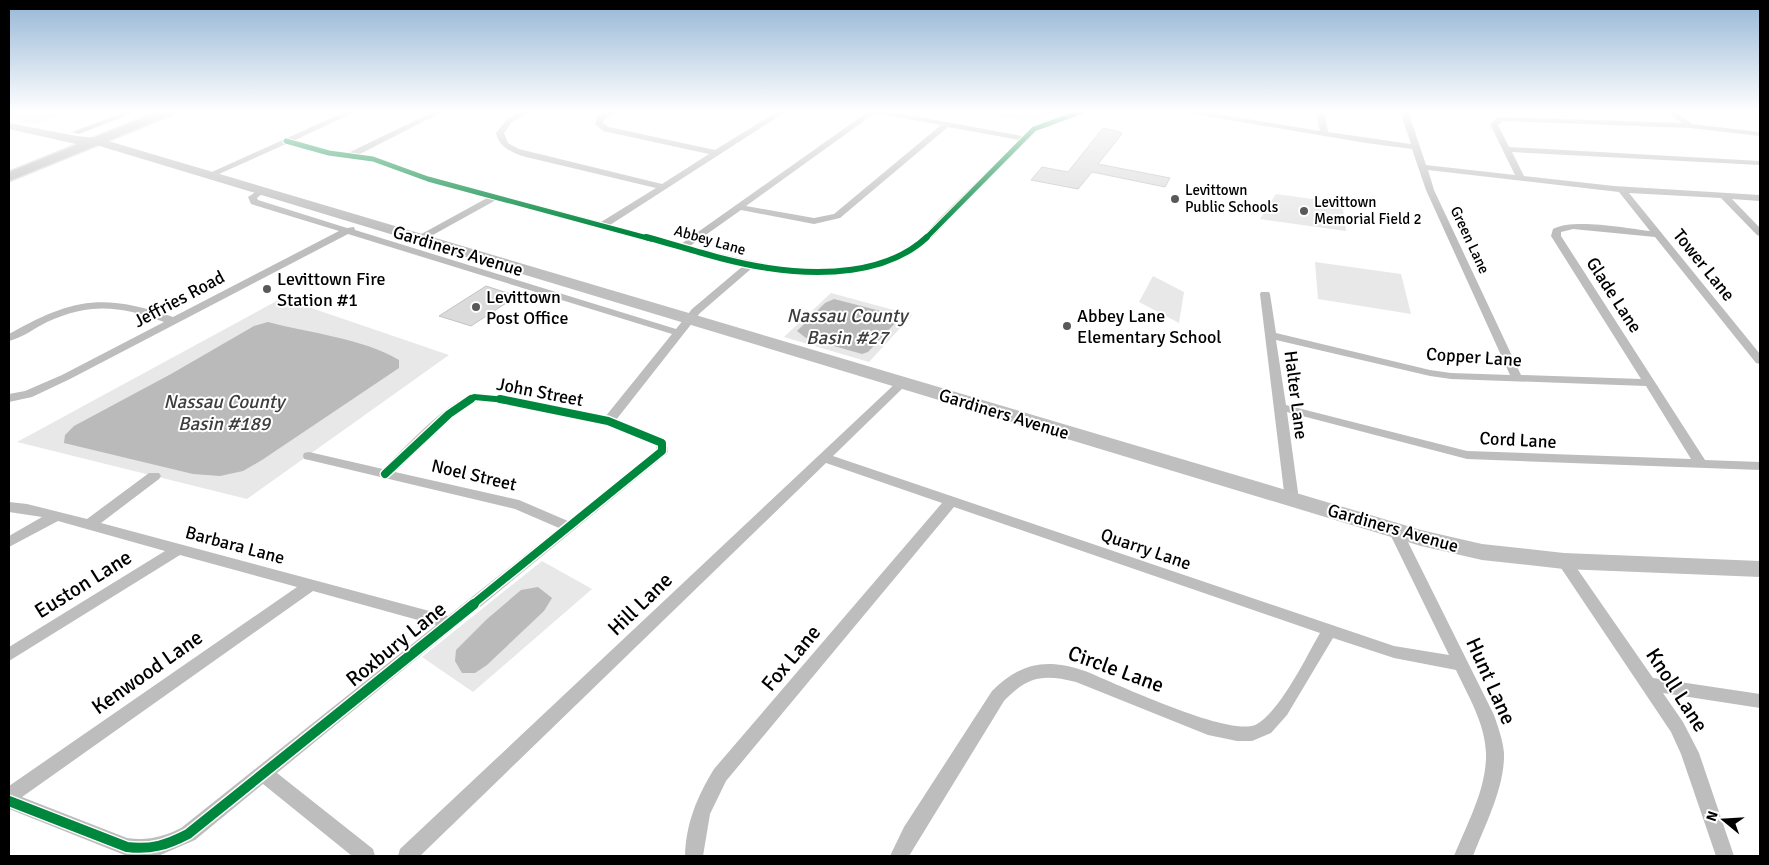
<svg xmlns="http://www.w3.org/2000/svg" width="1769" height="865" font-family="Signika,sans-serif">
	<rect width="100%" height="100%" fill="#fff"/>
	<g fill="#e8e8e8">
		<path d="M9,111H72L36,124L9,118Z"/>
		<path d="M971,111H1007L1043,118L1034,122Z"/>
		<path d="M1276,194L1342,203L1346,231L1260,219Z"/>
		<path d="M1315,262L1401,274L1411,314L1318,299Z"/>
		<path d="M1153,276L1184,292L1179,323L1139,302Z"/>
		<path d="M831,293L912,315L869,362L784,337Z"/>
		<path d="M282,298L449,355L247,499L17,442Z"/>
		<path d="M542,561L592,589L473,692L422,657Z"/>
	</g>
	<g fill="#bababa">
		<path d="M834,299L896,315L899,317L898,320L868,352L862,354L806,338L797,331L825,303Z"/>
		<path d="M268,322C309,333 362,338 399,360V368L262,460L243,471L220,476L193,474L64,443L65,435L74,426L171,374L254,326Z"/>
		<path d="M538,587L552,598L544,611L487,665L475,673H462L455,661L456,650L487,619L521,590Z"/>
	</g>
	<g fill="#dbdbdb" stroke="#c3c3c3">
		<path d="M1103,128L1121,132L1120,133L1122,134L1098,164L1170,178L1165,187L1092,172L1078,189L1031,180L1042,167L1068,172Z"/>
		<path d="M486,286L517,296L471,326L439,316Z"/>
	</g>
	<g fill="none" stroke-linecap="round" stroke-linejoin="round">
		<defs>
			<path id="primary" d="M160,111H176L174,114L9,181V172Z"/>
		</defs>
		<use href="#primary" stroke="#dbdbdb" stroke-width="3"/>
		<g fill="#bdbdbd" fill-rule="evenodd">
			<path d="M128,111H138L79,134L72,132Z"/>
			<path d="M347,111H357L293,141L330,151L348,153L435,111H444L358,155L376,157L431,177L601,222L656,188L522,156C510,151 499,147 496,133C505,121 514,110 530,111L511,123L504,133L508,143L519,149L662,184L709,154L603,131L595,124L597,117L608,111H617L604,120L603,123L609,127L715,150L778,111H787L610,225L681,244L869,111H887L1022,136C1035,123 1068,110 1087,111C1073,122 1052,122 1037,131C1009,159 981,186 954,214C941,227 930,242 915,252C869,280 804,278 752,268L700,313L616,420L666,440L668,451L667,454L277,773L373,849L375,856H352L263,784L195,840L158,856H127L9,809V786L297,587L180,555L9,661V647L165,551L58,521L9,547V536L42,517L9,512V502L27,504L87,519L149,473H159L161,476L159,479L101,523L448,616L559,528L515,509L309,460L304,459L303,456L304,453L309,452L383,469C406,447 441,407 470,395C484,388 583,412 605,417L672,334L348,234L70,379L32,397L9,402V394L25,391L62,375L164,322C121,306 91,302 47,322C35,328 22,338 9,341V334C73,298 103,293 173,317L339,231L251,204L248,197L260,189L264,192L257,198L258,200L347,228L354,227L355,230L676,329L692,309L743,266L496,200L422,241H416V237L487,198L425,181L372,161L329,155L286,144L210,178L203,176ZM875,113L941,125L834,214L814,218L746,206ZM948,127L1019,140C995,164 971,187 948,210C935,222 924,238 909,247C847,287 756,263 690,246L741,210L814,224L840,218ZM477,401L496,402L605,424L656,445V450L568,521L519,500L395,472L453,417ZM313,591L436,625L181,828C163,837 148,841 127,838L22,797Z"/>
			<path d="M1184,111H1200L1320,131L1316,111H1324L1328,132L1411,144L1400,111H1408L1426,165L1515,175L1490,124L1498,117L1682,123L1666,111H1674L1692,124L1760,132V136L1690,128L1503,121L1498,125L1509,147L1760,161V165L1512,152L1524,176L1614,186L1760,195V201L1732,199L1760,228V236L1757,235L1721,198L1629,193L1760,354V364L1756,363L1655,237L1573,229L1561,232V236L1705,460L1760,462V470L1467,459L1287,412L1299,500L1297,503H1287L1285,500L1260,294L1261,292H1269L1270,294L1276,333L1430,370L1451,373L1510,375L1426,190L1412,149L1366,143L1188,113ZM1428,170L1619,192L1650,231C1625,228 1573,218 1553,229L1551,236L1641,379L1521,375L1434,190ZM1276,340L1430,376L1451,379L1646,386L1691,459L1467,451L1286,405Z"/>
			<path d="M902,379L906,381L908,383L906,385L833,456L1394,646L1449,655L1388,530L1390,526H1400L1494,715C1498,727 1503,740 1504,753C1505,787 1485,825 1473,856H1454C1467,824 1487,788 1486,753C1485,723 1468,696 1456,670L1394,658L1333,638L1287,715L1271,733L1252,741H1237L1208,735L1076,682C1043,674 1028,676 1004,701L909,856H890L904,827L992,691C1021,662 1047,658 1085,671C1115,683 1232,739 1257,724C1281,710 1306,657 1320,633L954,507L726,781L710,814L703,856H685C686,823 697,797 714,769L942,503L826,463L420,856H398L400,849L898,381Z"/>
			<path d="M1564,556L1569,557L1653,678L1760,694V708L1663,693L1683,722L1699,753L1734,856H1716L1681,754L1671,732L1559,565L1557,561L1559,557Z"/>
		</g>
		<path fill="#bfbfbf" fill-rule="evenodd" d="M9,123L76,136L98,138L1421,530L1482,544L1564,553L1760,561V577L1564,569L1482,560L1421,546L93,144H76L9,129Z"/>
		<use href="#primary" fill="#bdbdbd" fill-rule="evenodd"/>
		<defs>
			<g id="cycleway-far3">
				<path d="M286,141L329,153L373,159L428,179L651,239"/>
				<path d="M925,239L1034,129L1083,111"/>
			</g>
			<g id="cycleway-far2">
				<path d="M646,237C686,248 727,262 768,268C819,276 887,275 927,237"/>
				<path d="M469,400L474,397L506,400"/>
			</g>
			<g id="cycleway-far1">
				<path d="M385,474L449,414L471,399"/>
				<path d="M472,605L662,451V443L608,421L500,399"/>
			</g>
			<path id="cycleway" d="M9,801L127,847C151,850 167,845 188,834L474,604"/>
		</defs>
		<use href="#cycleway-far3" stroke="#fff" stroke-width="7"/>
		<use href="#cycleway-far2" stroke="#fff" stroke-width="9"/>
		<use href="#cycleway-far1" stroke="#fff" stroke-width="11"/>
		<use href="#cycleway" stroke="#fff" stroke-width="13"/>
		<use href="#cycleway-far3" stroke="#00873e" stroke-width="5"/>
		<use href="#cycleway-far2" stroke="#00873e" stroke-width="6"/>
		<use href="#cycleway-far1" stroke="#00873e" stroke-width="8"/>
		<use href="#cycleway" stroke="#00873e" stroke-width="10"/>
	</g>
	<linearGradient id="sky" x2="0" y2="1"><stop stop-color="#95b6d6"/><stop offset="0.48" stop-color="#fff"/><stop offset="1" stop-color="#fff" stop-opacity="0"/></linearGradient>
	<rect width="1769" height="232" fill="url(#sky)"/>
	<g fill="#595959" stroke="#fff" stroke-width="2">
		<circle cx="1175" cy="199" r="5"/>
		<circle cx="1304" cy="211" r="5"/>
		<circle cx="267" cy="289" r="5"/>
		<circle cx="476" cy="307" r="5"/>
		<circle cx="1067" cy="326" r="5"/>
	</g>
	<g text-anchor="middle" stroke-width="4" stroke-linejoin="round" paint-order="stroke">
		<g font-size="15" fill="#000" stroke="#fff" text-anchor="start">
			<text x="1185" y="195">Levittown<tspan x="1185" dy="17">Public Schools</tspan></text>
			<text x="1314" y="207">Levittown<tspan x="1314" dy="17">Memorial Field 2</tspan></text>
		</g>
		<g font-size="15" fill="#000" stroke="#fff">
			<text transform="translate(710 240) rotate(16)" y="5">Abbey Lane</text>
			<text transform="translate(1470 240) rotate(65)" y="5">Green Lane</text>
		</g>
		<g font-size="18" fill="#000" stroke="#fff">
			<text transform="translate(458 251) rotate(17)" y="6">Gardiners Avenue</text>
			<text transform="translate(1704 265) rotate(51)" y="6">Tower Lane</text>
			<text transform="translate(1614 295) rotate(57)" y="6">Glade Lane</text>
			<text transform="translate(179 299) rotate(-28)" y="6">Jeffries Road</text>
			<text transform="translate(1474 357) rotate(4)" y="6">Copper Lane</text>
			<text transform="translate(540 392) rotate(11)" y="6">John Street</text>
			<text transform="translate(1296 395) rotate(83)" y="6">Halter Lane</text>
			<text transform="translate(1004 414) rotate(17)" y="6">Gardiners Avenue</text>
			<text transform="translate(1518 440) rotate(3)" y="6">Cord Lane</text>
			<text transform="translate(474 475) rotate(13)" y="6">Noel Street</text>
			<text transform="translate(1393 528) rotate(16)" y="6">Gardiners Avenue</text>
			<text transform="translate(235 545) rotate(15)" y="6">Barbara Lane</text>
			<text transform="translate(1146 549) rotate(19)" y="6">Quarry Lane</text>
		</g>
		<g font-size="18" fill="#000" stroke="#fff" text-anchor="start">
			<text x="277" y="285">Levittown Fire<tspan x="277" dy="21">Station #1</tspan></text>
			<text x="486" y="303">Levittown<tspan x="486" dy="21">Post Office</tspan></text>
			<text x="1077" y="322">Abbey Lane<tspan x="1077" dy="21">Elementary School</tspan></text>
		</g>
		<g font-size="19" font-style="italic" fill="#3d3d3d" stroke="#fff">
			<text x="847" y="322">Nassau County<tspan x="847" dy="22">Basin #27</tspan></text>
			<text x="224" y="408">Nassau County<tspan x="224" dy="22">Basin #189</tspan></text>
		</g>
		<g font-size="21" fill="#000" stroke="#fff">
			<text transform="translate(83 584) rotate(-32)" y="7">Euston Lane</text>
			<text transform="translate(640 604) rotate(-44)" y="7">Hill Lane</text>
			<text transform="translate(396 644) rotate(-39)" y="7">Roxbury Lane</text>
			<text transform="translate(791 658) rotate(-50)" y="7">Fox Lane</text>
			<text transform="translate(1116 669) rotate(20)" y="7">Circle Lane</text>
			<text transform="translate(147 672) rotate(-35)" y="7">Kenwood Lane</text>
			<text transform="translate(1491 681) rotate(66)" y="7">Hunt Lane</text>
			<text transform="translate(1677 690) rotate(57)" y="7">Knoll Lane</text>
		</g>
	</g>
	<rect width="1769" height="865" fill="none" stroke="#000000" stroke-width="20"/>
	<g transform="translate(1724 820) rotate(288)" stroke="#ffffff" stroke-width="4" paint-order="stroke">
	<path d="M0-4L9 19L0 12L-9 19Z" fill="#000000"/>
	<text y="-8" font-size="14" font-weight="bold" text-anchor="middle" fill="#000000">N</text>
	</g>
</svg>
